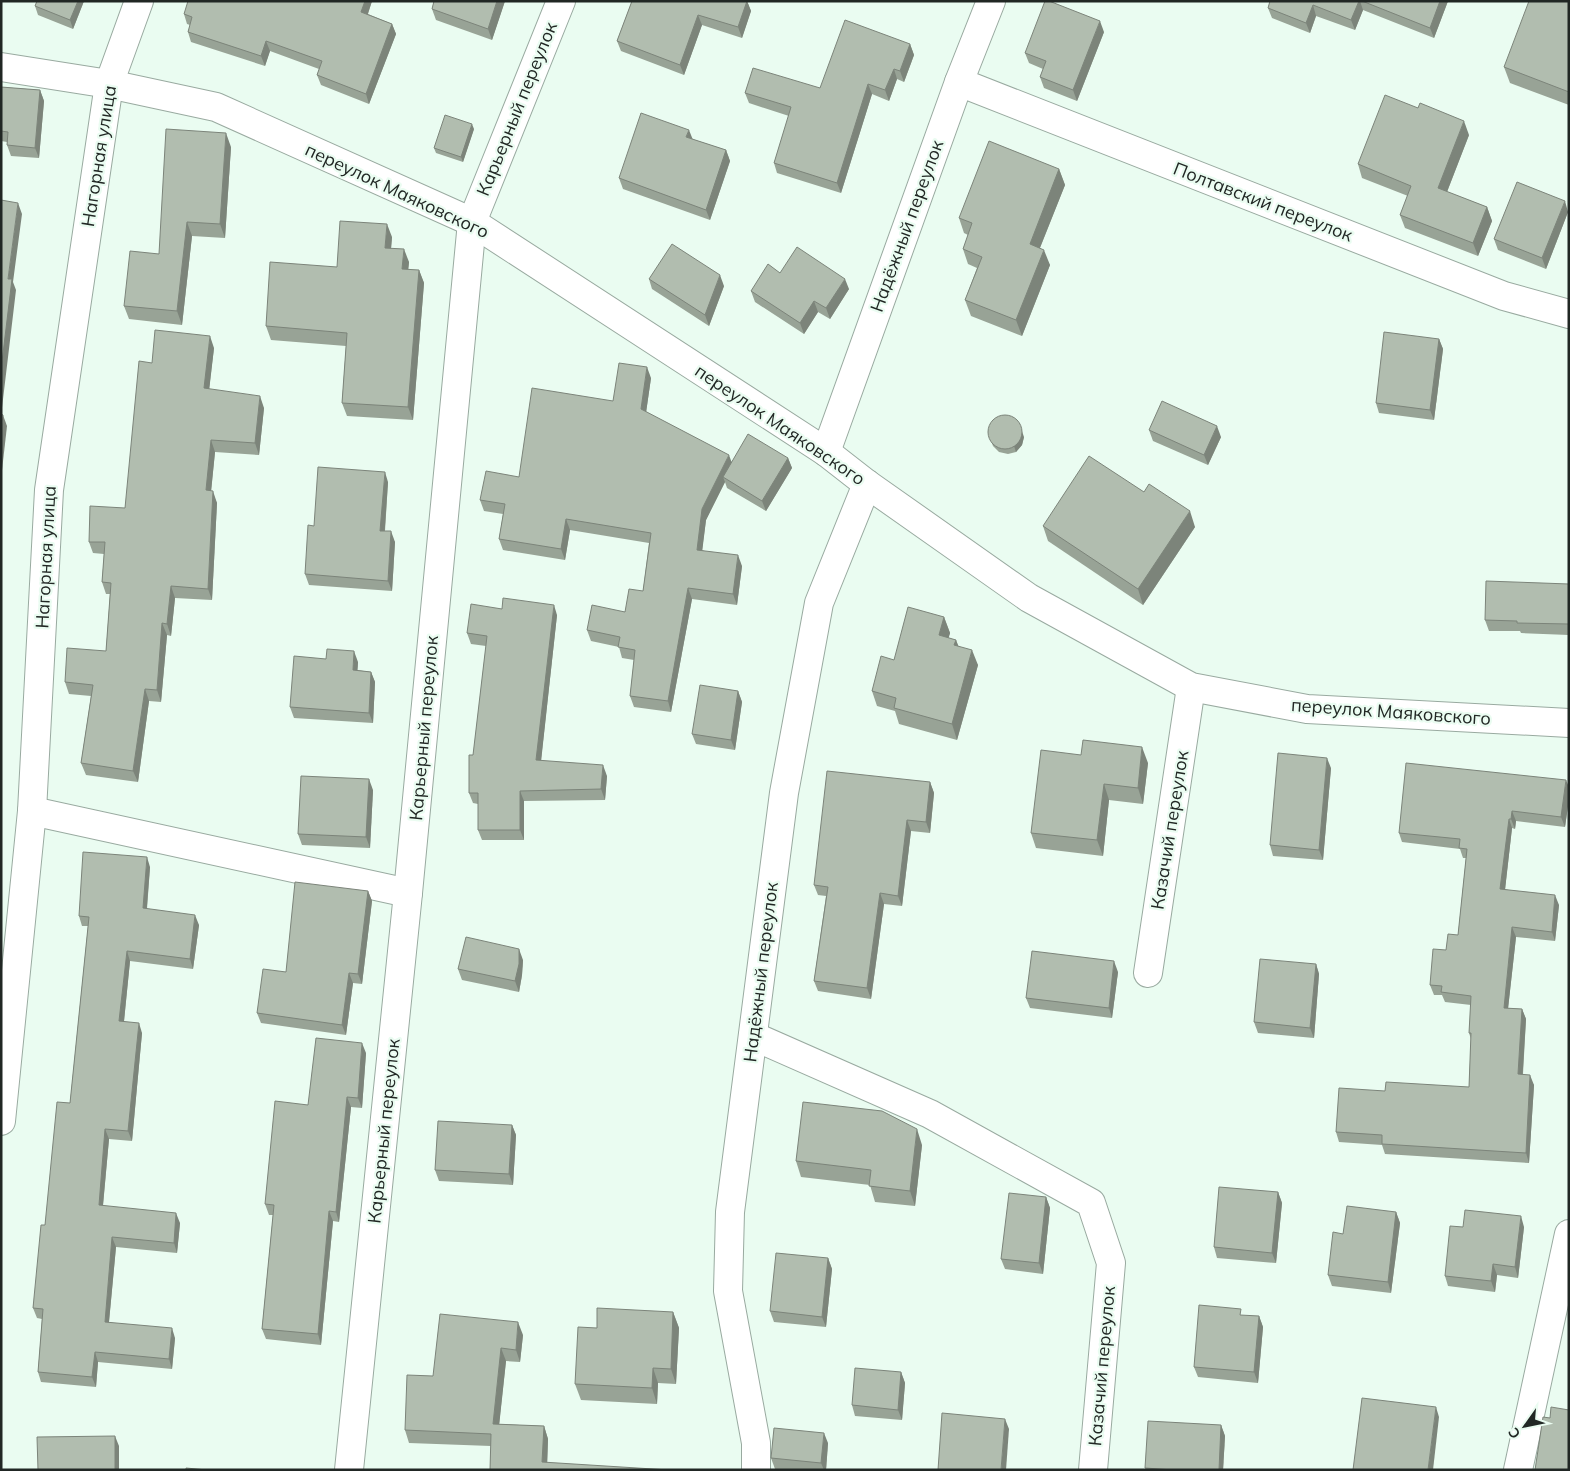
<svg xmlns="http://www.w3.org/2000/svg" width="1570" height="1471" font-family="Mulish,sans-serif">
	<rect width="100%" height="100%" fill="#eafcf1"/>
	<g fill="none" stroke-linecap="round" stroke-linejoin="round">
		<defs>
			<g id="street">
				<path d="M1,67L109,84L216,107L472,222L826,452L867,484L1029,598L1191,687L1307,709L1569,723"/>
				<path d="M959,82L1504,296L1569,314"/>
				<path d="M826,452L959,82L991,1"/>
				<path d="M32,811L408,893"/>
				<path d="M1148,973L1191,687"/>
				<path d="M753,1036L930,1114L1091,1203L1111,1263L1093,1470"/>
				<path d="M1,1121L32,811L49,490L109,84L139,1"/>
				<path d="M349,1470L408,893L472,222L561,1"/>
				<path d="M756,1470V1443L728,1291L730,1212L784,793L819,603L867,484"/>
				<path d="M1518,1470L1569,1234"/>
			</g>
		</defs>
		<use href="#street" stroke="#99aaa0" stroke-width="30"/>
		<use href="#street" stroke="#fff" stroke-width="28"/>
	</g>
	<g fill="#98a396">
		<path d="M37,1H84L73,29L38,15L35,6Z"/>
		<path d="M372,1L368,14L392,24L396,34L369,104L321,85L317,75L319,69L270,51L265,66L191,42L188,32L190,25L187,24L184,14Z"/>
		<path d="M434,1H505L492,40L436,20L432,9Z"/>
		<path d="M632,1H747L751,11L742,38L702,25L684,75L621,51L617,41Z"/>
		<path d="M1270,1H1448L1434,38L1363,10L1355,30L1316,16L1310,33L1272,18L1268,8Z"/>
		<path d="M1569,1V105L1510,83L1504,67Z"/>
		<path d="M1104,32L1077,101L1044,88L1040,77L1043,69L1029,63L1025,53Z"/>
		<path d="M910,44L914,55L904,82L897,79L889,101L872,94L841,193L777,173L774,163L789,116L749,103L745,93L820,88Z"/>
		<path d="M1,87L40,90L44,101L39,158L11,156L7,145V142L1,141Z"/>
		<path d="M474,129L463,162L436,153L434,148Z"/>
		<path d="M1469,135L1447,192L1487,207L1492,221L1478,256L1405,228L1400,215L1408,196L1362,178L1358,164Z"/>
		<path d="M692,139L726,150L730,161L710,220L623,189L619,178Z"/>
		<path d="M231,147L225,238L192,236L182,325L129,319L124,306Z"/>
		<path d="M1059,169L1065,185L1040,248L1050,265L1022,336L971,316L965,300L977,268L968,264L963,249L968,235L964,233L959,218Z"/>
		<path d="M1568,212L1546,269L1498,250L1494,239Z"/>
		<path d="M392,237L391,248L409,262L408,270H419L424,283L413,420L347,416L342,403L346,346L271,340L266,326L337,267Z"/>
		<path d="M649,279L724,286L709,326L652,289Z"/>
		<path d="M849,289L830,319L818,312L804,334L755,302L751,291Z"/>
		<path d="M1439,339L1443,349L1434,420L1379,413L1376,403Z"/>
		<path d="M214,348L209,389L264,408L259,455L215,452L211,491L217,503L212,600L175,598L171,636L167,635L161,702L149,701L138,782L86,775L81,763L91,696L69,694L65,682L106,651L110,594H106L102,582L104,554L93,553L89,542L125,508L152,363Z"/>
		<path d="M651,378L646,412L732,462L788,458L792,468L766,511L727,488L725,482L706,520L702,550L742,566L737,605L692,599L671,712L634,707L630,696L634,660L622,658L619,647L591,641L587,630L625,612L643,591L649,543L570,530L565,560L503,550L499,539L503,514L484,511L480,500L519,477L613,401Z"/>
		<path d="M1149,430L1221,437L1208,465L1153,441Z"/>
		<path d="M1024,437L1022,445L1016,452L1008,454L999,452L993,446L991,441Z"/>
		<path d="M388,482L385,531L395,542L392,591L309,585L305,574L314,526Z"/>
		<path d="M1144,492L1195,527L1143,605L1048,541L1043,526Z"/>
		<path d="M1569,584V635L1521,633L1520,631H1489L1485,620Z"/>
		<path d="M502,609L557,615L541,760L607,776L605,800L524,801V840H482L478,830V804L473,803L469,793L486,646L471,644L467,633Z"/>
		<path d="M944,617L950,633L948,638L956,640L958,646L978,665L957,740L899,724L895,711L877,706L872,691L894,660Z"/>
		<path d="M358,662L357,670L371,672L375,682L373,723L294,718L290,707Z"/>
		<path d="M738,691L742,702L735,750L696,744L692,734Z"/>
		<path d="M1081,755L1148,763L1143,804L1109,800L1103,856L1036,848L1031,833Z"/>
		<path d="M1331,768L1323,860L1273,856L1270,845Z"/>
		<path d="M930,782L934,793L930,833L911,831L902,906L884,904L871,999L818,991L814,981L826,896L818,895L814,885Z"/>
		<path d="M1569,787V799L1565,827L1516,821L1515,829L1512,828L1505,889L1559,905L1555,941L1516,937L1508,1008L1522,1009L1526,1019L1523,1074L1534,1085L1529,1163L1385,1154L1382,1145L1339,1142L1336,1132L1385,1091L1469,1087L1471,1039L1469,1033L1471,1005L1445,1002L1442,995H1434L1430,985L1446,950L1458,935L1466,858H1463L1460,849L1402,842L1399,833Z"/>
		<path d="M373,790L370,848L302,845L298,834Z"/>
		<path d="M150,867L147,909L199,925L193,969L130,961L124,1021L142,1033L132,1141L109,1139L103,1206L180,1223L177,1253L116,1247L109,1322L175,1338L172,1369L98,1362L96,1387L41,1382L38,1372L42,1319L37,1318L33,1308L45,1225L70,1103L88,926H82L79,916Z"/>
		<path d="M368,891L372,901L362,984L353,983L346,1035L261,1023L257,1013L286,972Z"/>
		<path d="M523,960L522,975L519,992L462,980L458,969Z"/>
		<path d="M1316,964L1319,974L1314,1038L1258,1033L1254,1022Z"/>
		<path d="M1118,972L1112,1018L1030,1008L1026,998Z"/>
		<path d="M366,1053L362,1108L351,1107L339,1222L333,1221L321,1345L266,1339L262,1329L273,1215H269L265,1204L308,1105Z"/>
		<path d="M512,1125L516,1135L513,1185L439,1181L435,1170Z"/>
		<path d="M922,1145L915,1206L875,1202L870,1185L801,1177L796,1161Z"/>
		<path d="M1278,1192L1282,1203L1276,1263L1217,1258L1214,1247Z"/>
		<path d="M1046,1197L1050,1208L1043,1274L1005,1269L1001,1259Z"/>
		<path d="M1396,1212L1400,1223L1391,1293L1332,1286L1328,1275L1343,1234Z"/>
		<path d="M1463,1227H1524L1518,1278L1497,1275L1495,1292L1448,1286L1445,1276Z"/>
		<path d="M828,1258L832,1269L826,1327L774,1322L770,1311Z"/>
		<path d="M673,1312L679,1328L676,1384L658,1383L657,1404L581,1400L575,1384L597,1328Z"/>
		<path d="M1259,1316L1263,1327L1258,1383L1198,1377L1194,1367Z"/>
		<path d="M523,1335L520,1362L506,1361L499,1424L544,1426L548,1439L547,1462L490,1470L491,1446L409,1443L405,1430L433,1376Z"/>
		<path d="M901,1372L905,1383L902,1420L855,1416L852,1405Z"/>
		<path d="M1221,1425L1225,1436L1223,1470H1146L1145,1468Z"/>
		<path d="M828,1443L826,1470H787L775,1469L771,1458Z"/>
	</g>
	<g fill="#7c847a">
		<path d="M78,1H84L73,29L70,20Z"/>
		<path d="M365,1H372L365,22L361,12Z"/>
		<path d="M497,1H505L492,40L488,29Z"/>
		<path d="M747,1L751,11L742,38L738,27Z"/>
		<path d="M1359,1H1360L1363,10L1355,30L1351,20Z"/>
		<path d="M1440,1H1448L1434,38L1430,28Z"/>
		<path d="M1313,5L1316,16L1310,33L1306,23Z"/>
		<path d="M698,15L702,25L684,75L680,65Z"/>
		<path d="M1100,21L1104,32L1077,101L1073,90Z"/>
		<path d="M392,24L396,34L369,104L366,94Z"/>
		<path d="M266,41L270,51L265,66L261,56Z"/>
		<path d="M910,44L914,55L904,82L900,71Z"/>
		<path d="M894,69L897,79L889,101L885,90Z"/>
		<path d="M868,84L872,94L841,193L837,183Z"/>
		<path d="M40,90L44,101L39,158L35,148Z"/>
		<path d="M1464,121L1469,135L1443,202L1438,188Z"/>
		<path d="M472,124L474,129L463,162L461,157Z"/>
		<path d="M689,130L693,140L686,137Z"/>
		<path d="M226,133L231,147L225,238L220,224Z"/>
		<path d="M726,150L730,161L710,220L706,210Z"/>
		<path d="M1059,169L1065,185L1035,260L1030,244Z"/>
		<path d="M1565,201L1568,212L1546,269L1542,258Z"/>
		<path d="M18,203L22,214L13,282L16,290L1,416V370L8,279Z"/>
		<path d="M1487,207L1492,221L1478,256L1473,243Z"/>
		<path d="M187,222L192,236L182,325L177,311Z"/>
		<path d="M387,224L392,237L390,261L385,248Z"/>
		<path d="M404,249L409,262L407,282L402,269Z"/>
		<path d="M1044,250L1050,265L1022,336L1016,320Z"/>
		<path d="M419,270L424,283L413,420L408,407Z"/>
		<path d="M720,275L724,286L709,326L705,315Z"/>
		<path d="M845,279L849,289L830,319L826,308Z"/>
		<path d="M814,301L818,312L804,334L800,323Z"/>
		<path d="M210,336L214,348L208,400L204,388Z"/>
		<path d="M1439,339L1443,349L1434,420L1430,410Z"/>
		<path d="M647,367L651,378L645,420L641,409Z"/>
		<path d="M260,396L264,408L259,455L255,443Z"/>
		<path d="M3,415L7,426L1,479V433Z"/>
		<path d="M1019,423L1024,437L1022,445L1016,452L1014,446Z"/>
		<path d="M1217,426L1221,437L1208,465L1204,455Z"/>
		<path d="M211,440L215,452L210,502L206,490Z"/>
		<path d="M729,455L733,466L723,477L725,482L706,520L701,561L697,550L702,509Z"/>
		<path d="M788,458L792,468L766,511L762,501Z"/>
		<path d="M385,472L388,482L384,541L380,531Z"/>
		<path d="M213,491L217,503L212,600L208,589Z"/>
		<path d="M1190,511L1195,527L1143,605L1138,589Z"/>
		<path d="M566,519L570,530L565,560L561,549Z"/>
		<path d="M391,531L395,542L392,591L388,581Z"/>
		<path d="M738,555L742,566L737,605L733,594Z"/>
		<path d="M171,586L175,598L171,636L167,624Z"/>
		<path d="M688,588L692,599L671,712L668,701Z"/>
		<path d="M554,605L557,615L540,771L536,760Z"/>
		<path d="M944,617L950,633L945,651L939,635Z"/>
		<path d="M162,623L167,635L161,702L157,690Z"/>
		<path d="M956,640L962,655L954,645Z"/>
		<path d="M972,650L978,665L957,740L952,724Z"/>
		<path d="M354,651L358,662L357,681L353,670Z"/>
		<path d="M371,672L375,682L373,723L369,713Z"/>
		<path d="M145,689L149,701L138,782L133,771Z"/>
		<path d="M738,691L742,702L735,750L731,740Z"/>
		<path d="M1142,747L1148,763L1143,804L1138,788Z"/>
		<path d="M1327,758L1331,768L1323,860L1319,850Z"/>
		<path d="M603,765L607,776L605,800L601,789Z"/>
		<path d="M369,779L373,790L370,848L366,837Z"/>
		<path d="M1566,780L1569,787V799L1565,827L1561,817Z"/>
		<path d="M930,782L934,793L930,833L926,822Z"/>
		<path d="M1104,784L1109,800L1103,856L1097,840Z"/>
		<path d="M520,791L524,801V840L520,830Z"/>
		<path d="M1512,811L1516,821L1515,829L1511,819Z"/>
		<path d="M1509,819L1512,828L1504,899L1500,889Z"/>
		<path d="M907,820L911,831L902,906L898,896Z"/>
		<path d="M147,857L150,867L146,918L143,908Z"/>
		<path d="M368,891L372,901L362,984L358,974Z"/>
		<path d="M880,893L884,904L871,999L867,988Z"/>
		<path d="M1555,895L1559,905L1555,941L1552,932Z"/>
		<path d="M195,915L199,925L193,969L190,959Z"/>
		<path d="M1512,927L1516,937L1507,1018L1504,1008Z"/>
		<path d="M519,949L523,960L522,975L519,992L515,981Z"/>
		<path d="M127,951L130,961L123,1031L119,1021Z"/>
		<path d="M1114,961L1118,972L1112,1018L1109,1008Z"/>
		<path d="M1316,964L1319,974L1314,1038L1310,1028Z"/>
		<path d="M349,973L353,983L346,1035L342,1025Z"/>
		<path d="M1522,1009L1526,1019L1522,1084L1518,1074Z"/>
		<path d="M139,1023L142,1033L132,1141L128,1131Z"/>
		<path d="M362,1043L366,1053L362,1108L358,1098Z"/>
		<path d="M1530,1075L1534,1085L1529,1163L1526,1153Z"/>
		<path d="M347,1097L351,1107L339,1222L336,1212Z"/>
		<path d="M512,1125L516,1135L513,1185L509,1174Z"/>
		<path d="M105,1129L109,1139L102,1215L99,1205Z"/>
		<path d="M917,1129L922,1145L915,1206L910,1191Z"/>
		<path d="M1278,1192L1282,1203L1276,1263L1272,1253Z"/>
		<path d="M1046,1197L1050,1208L1043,1274L1039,1263Z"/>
		<path d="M329,1211L333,1221L321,1345L318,1334Z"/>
		<path d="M1396,1212L1400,1223L1391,1293L1388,1282Z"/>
		<path d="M176,1213L180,1223L177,1253L174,1243Z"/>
		<path d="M1521,1216L1524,1227L1518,1278L1515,1267Z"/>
		<path d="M112,1237L116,1247L108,1332L105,1322Z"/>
		<path d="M828,1258L832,1269L826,1327L822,1317Z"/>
		<path d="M1493,1264L1497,1275L1495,1292L1491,1281Z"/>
		<path d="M673,1312L679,1328L676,1384L671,1369Z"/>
		<path d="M1259,1316L1263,1327L1258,1383L1254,1372Z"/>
		<path d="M518,1322L523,1335L520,1362L516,1350Z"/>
		<path d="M172,1328L175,1338L172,1369L169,1359Z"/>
		<path d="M501,1348L506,1361L498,1436L493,1424Z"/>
		<path d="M95,1352L98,1362L96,1387L92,1377Z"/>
		<path d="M653,1368L658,1383L657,1404L652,1388Z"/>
		<path d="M901,1372L905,1383L902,1420L898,1410Z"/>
		<path d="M1436,1407L1439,1417L1433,1470H1428Z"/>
		<path d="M1005,1419L1009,1429L1006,1470H1001Z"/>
		<path d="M1221,1425L1225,1436L1223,1470H1219Z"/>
		<path d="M544,1426L548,1439L547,1470L542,1462Z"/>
		<path d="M824,1433L828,1443L826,1470H824L821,1463Z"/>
		<path d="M115,1436L119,1446V1470H115Z"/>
	</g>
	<g fill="#b1bdaf" stroke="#7c847a">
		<path d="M37,1H78L70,20L35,6Z"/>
		<path d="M188,1H365L361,12L392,24L366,94L317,75L322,61L266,41L261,56L188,32L192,17L184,14Z"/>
		<path d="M434,1H497L488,29L432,9Z"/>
		<path d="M632,1H747L738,27L698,15L680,65L617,41Z"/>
		<path d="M1045,1H1049L1100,21L1073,90L1040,77L1046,61L1025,53Z"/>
		<path d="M1270,1H1359L1351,20L1313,5L1306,23L1268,8Z"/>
		<path d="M1362,1H1440L1430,28Z"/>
		<path d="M1529,1H1569V92L1504,67Z"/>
		<path d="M845,20L910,44L900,71L894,69L885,90L868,84L837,183L774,163L791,107L745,93L753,68L820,88Z"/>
		<path d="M1,87L40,90L35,148L7,145L8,132L1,131Z"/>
		<path d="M1385,95L1418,108L1420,103L1464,121L1438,188L1487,207L1473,243L1400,215L1411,186L1358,164Z"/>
		<path d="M641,113L689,130L686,137L726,150L706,210L619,178Z"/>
		<path d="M445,115L472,124L461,157L434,148Z"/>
		<path d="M166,129L226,133L220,224L187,222L177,311L124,306L130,251L159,254Z"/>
		<path d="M989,141L1059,169L1030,244L1044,250L1016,320L965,300L982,257L963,249L972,223L959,218Z"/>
		<path d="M1517,182L1565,201L1542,258L1494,239Z"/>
		<path d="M1,200L18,203L8,279H12L1,370Z"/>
		<path d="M340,221L387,224L385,248L404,249L402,269L419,270L408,407L342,403L347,333L266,326L270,262L337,267Z"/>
		<path d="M672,244L720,275L705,315L649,279Z"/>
		<path d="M797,247L845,279L826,308L814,301L800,323L751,291L768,264L780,273Z"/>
		<path d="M155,330L210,336L204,388L260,396L255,443L211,440L206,490L213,491L208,589L171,586L167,624L162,623L157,690L145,689L133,771L81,763L93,685L65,682L67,648L106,651L111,583L102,582L105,542H89L90,506L125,508L139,361L152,363Z"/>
		<path d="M1384,332L1439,339L1430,410L1376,403Z"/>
		<path d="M619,363L647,367L641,409L729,455L702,509L697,550L738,555L733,594L688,588L668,701L630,696L635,650L618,647L620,637L587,630L592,605L625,612L629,589L643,591L651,533L566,519L561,549L499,539L505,504L480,500L486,471L519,477L532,388L613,401Z"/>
		<path d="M1162,401L1217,426L1204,455L1149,430Z"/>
		<path d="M1,414L3,415L1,433Z"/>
		<circle cx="1005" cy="432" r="17"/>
		<path d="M748,434L788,458L762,501L723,477Z"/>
		<path d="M1089,456L1144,492L1149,484L1190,511L1138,589L1043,526Z"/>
		<path d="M318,467L385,472L380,531H391L388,581L305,574L308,525L314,526Z"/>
		<path d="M1486,581L1569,584V624L1517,623V621L1485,620Z"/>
		<path d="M503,598L554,605L536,760L603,765L601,789L520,791V830H478V793H469V755H473L487,636L467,633L471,604L502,609Z"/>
		<path d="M908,607L944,617L939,635L956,640L954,645L972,650L952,724L894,708L896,698L872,691L881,656L894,660Z"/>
		<path d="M327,649L354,651L353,670L371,672L369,713L290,707L294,656L326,659Z"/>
		<path d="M700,685L738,691L731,740L692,734Z"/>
		<path d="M1083,740L1142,747L1138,788L1104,784L1097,840L1031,833L1041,750L1081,755Z"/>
		<path d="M1278,753L1327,758L1319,850L1270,845Z"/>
		<path d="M1406,763L1566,780L1561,817L1512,811L1511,819H1509L1500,889L1555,895L1552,932L1512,927L1504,1008L1522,1009L1518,1074L1530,1075L1526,1153L1382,1144V1135L1336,1132L1339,1088L1385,1091L1386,1082L1469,1087L1471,1033H1469L1471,996L1441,992L1442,986L1430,985L1433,949L1446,950L1448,934L1458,935L1467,849L1459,848L1460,839L1399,833Z"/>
		<path d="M827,771L930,782L926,822L907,820L898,896L880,893L867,988L814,981L828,887L814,885Z"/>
		<path d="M301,776L369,779L366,837L298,834Z"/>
		<path d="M83,852L147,857L143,908L195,915L190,959L127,951L119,1021L139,1023L128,1131L105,1129L99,1205L176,1213L174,1243L112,1237L105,1322L172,1328L169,1359L95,1352L92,1377L38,1372L43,1309L33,1308L41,1225H45L57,1102L70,1103L89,917L79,916Z"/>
		<path d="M295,882L368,891L358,974L349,973L342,1025L257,1013L263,969L286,972Z"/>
		<path d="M466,937L519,949V964L515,981L458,969Z"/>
		<path d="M1032,951L1114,961L1109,1008L1026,998Z"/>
		<path d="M1260,959L1316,964L1310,1028L1254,1022Z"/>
		<path d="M316,1038L362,1043L358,1098L347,1097L336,1212L329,1211L318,1334L262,1329L274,1205L265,1204L275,1101L308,1105Z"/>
		<path d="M803,1102L882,1111L917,1129L910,1191L869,1186L871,1170L796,1161Z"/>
		<path d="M438,1121L512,1125L509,1174L435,1170Z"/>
		<path d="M1219,1187L1278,1192L1272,1253L1214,1247Z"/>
		<path d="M1009,1193L1046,1197L1039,1263L1001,1259Z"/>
		<path d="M1347,1206L1396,1212L1388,1282L1328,1275L1333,1232L1343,1234Z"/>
		<path d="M1465,1210L1521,1216L1515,1267L1493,1264L1491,1281L1445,1276L1450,1226L1463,1227Z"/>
		<path d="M776,1253L828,1258L822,1317L770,1311Z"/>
		<path d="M1199,1305L1241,1309L1240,1315L1259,1316L1254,1372L1194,1367Z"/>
		<path d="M597,1308L673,1312L671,1369L653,1368L652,1388L575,1384L578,1327L597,1328Z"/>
		<path d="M440,1314L518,1322L516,1350L501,1348L493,1424L544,1426L542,1462L669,1470H490L491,1434L405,1430L407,1375L433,1376Z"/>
		<path d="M855,1368L901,1372L898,1410L852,1405Z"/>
		<path d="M1362,1398L1436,1407L1428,1470H1353Z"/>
		<path d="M1551,1407L1569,1410V1470H1535L1543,1417L1550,1418Z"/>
		<path d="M942,1413L1005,1419L1001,1470H938Z"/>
		<path d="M1148,1421L1221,1425L1219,1470H1173L1145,1468Z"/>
		<path d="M774,1428L824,1433L821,1463L771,1458Z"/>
		<path d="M115,1436V1470H38L37,1437Z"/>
		<path d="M186,1468L207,1470H186Z"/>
	</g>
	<g text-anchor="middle" stroke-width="4.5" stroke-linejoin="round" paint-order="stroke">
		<g font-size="18" fill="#212724" stroke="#eafcf1">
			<text transform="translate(517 109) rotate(-68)" y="6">Карьерный переулок</text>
			<text transform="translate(99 156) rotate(-81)" y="6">Нагорная улица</text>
			<text transform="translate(397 191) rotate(25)" y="6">переулок Маяковского</text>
			<text transform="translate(1263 202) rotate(21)" y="6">Полтавский переулок</text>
			<text transform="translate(907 226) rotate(-70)" y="6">Надёжный переулок</text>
			<text transform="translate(780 425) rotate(34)" y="6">переулок Маяковского</text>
			<text transform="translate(46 557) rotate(-87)" y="6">Нагорная улица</text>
			<text transform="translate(1391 712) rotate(4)" y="6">переулок Маяковского</text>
			<text transform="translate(424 728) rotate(-85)" y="6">Карьерный переулок</text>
			<text transform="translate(1170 830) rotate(-81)" y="6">Казачий переулок</text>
			<text transform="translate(761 972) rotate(-83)" y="6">Надёжный переулок</text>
			<text transform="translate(384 1131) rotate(-84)" y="6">Карьерный переулок</text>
			<text transform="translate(1102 1366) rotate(-85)" y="6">Казачий переулок</text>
		</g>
	</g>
	<rect width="1570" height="1471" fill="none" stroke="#212724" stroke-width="5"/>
	<g transform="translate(1525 1426) rotate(237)" stroke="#eafcf1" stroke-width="4" paint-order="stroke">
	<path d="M0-4L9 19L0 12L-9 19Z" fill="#212724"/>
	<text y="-8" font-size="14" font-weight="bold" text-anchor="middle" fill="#212724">С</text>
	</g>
</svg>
